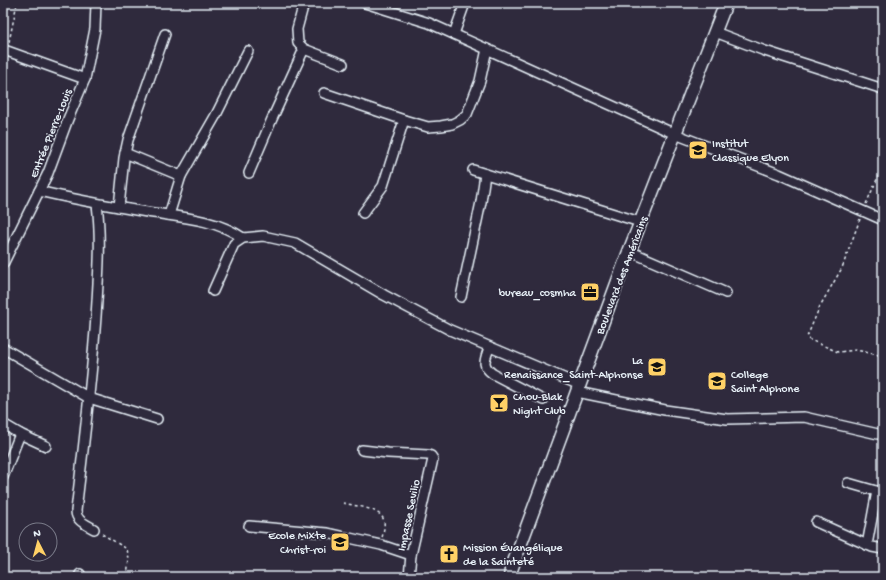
<svg xmlns="http://www.w3.org/2000/svg" width="886" height="580" font-family="'Gochi Hand',sans-serif">
	<rect width="100%" height="100%" fill="#2f2a3d"/>
	<filter id="ink" filterUnits="userSpaceOnUse"><feTurbulence type="fractalNoise" baseFrequency=".025" numOctaves="2"/><feDisplacementMap in="SourceGraphic" scale="8" xChannelSelector="R" yChannelSelector="G"/><feConvolveMatrix kernelMatrix="1 2 1 2 8 2 1 2 1" color-interpolation-filters="sRGB"/></filter>
	<g filter="url(#ink)">
		<g fill="none" stroke-linecap="round" stroke-linejoin="round">
			<defs>
				<g id="street">
					<path d="M304,3L297,29L298,43L304,49L343,64"/>
					<path d="M365,3L429,23L675,134L779,174L883,220"/>
					<path d="M715,32L765,51L883,89"/>
					<path d="M454,34L465,3"/>
					<path d="M7,51L85,79"/>
					<path d="M324,93L404,120L428,127L441,126L452,124L460,120L467,114L480,81L487,49"/>
					<path d="M125,153L181,176"/>
					<path d="M473,170L640,222"/>
					<path d="M249,173L272,119L304,49"/>
					<path d="M39,191C75,200 111,206 147,212C180,217 216,219 243,238"/>
					<path d="M119,207L124,158L128,140L165,34"/>
					<path d="M363,213L383,186L404,120"/>
					<path d="M169,215L181,176L216,115L248,51"/>
					<path d="M629,251L726,293"/>
					<path d="M3,264L48,173L68,119L85,79L95,29L96,3"/>
					<path d="M213,291L234,244L243,238L263,236L295,243L384,295L450,330L580,385"/>
					<path d="M461,297L481,202L485,174"/>
					<path d="M3,348L89,398L157,419"/>
					<path d="M489,348C485,360 481,365 493,374L543,400"/>
					<path d="M577,392L665,410L727,419L804,417L878,434H883"/>
					<path d="M3,424L20,434L3,477"/>
					<path d="M20,434L46,446"/>
					<path d="M362,450L388,453L428,455L431,456L433,459L411,555L409,577"/>
					<path d="M848,483L883,493"/>
					<path d="M816,522L872,547L883,549"/>
					<path d="M249,526L327,533L381,545L411,555"/>
					<path d="M94,529C86,524 76,521 76,511C84,441 93,372 97,301C99,268 101,236 97,204"/>
					<path d="M867,545L877,491"/>
					<path d="M79,577L80,574"/>
				</g>
				<path id="secondary" d="M510,577L511,570L625,262L726,3"/>
			</defs>
			<use href="#street" stroke="#e8f1f8" stroke-width="12"/>
			<use href="#secondary" stroke="#e8f1f8" stroke-width="15"/>
			<g stroke="#e8f1f8" stroke-width="1.5" stroke-dasharray="3 3" stroke-linecap="butt">
				<path d="M9,42L17,3"/>
				<path d="M3,69L5,60"/>
				<path d="M866,204L883,166"/>
				<path d="M860,219L842,268L820,306L807,337L808,339L838,352L856,350L883,356"/>
				<path d="M343,503C354,506 383,508 384,522C385,526 383,533 382,538"/>
				<path d="M102,534L127,549L129,559L127,577"/>
			</g>
			<use href="#street" stroke="#2f2a3d" stroke-width="9"/>
			<use href="#secondary" stroke="#2f2a3d" stroke-width="12"/>
		</g>
	</g>
	<defs>
		<symbol id="school-square" viewBox="-11 -11 22 22"><rect x="-9" y="-9" width="18" height="18" rx="4" fill="#ffd166" stroke="#2f2a3d"/><path d="M0-5L7-2L0 1L-7-2ZM-4 1L0 2.5L4 1V4Q0 6-4 4Z" fill="#111"/></symbol>
		<symbol id="office-square" viewBox="-11 -11 22 22"><rect x="-9" y="-9" width="18" height="18" rx="4" fill="#ffd166" stroke="#2f2a3d"/><path d="M-6-3h4V-5.5h4V-3h4V5H-6ZM-1-4.5V-3h2v-1.5ZM-6 0V1H6V0Z" fill="#111"/></symbol>
		<symbol id="bar-square" viewBox="-11 -11 22 22"><rect x="-9" y="-9" width="18" height="18" rx="4" fill="#ffd166" stroke="#2f2a3d"/><path d="M-6-5H6L.8 .8V4.5H3.5V6h-7V4.5H-.8V.8Z" fill="#111"/></symbol>
		<symbol id="church-square" viewBox="-11 -11 22 22"><rect x="-9" y="-9" width="18" height="18" rx="4" fill="#ffd166" stroke="#2f2a3d"/><path d="M-1.2-6h2.4v3.5h3.3v2.4h-3.3V6h-2.4V-.1h-3.3v-2.4h3.3Z" fill="#111"/></symbol>
	</defs>
	<g fill-rule="evenodd">
		<use href="#school-square" x="687" y="139" width="22" height="22"/>
		<use href="#office-square" x="579" y="281" width="22" height="22"/>
		<use href="#school-square" x="646" y="356" width="22" height="22"/>
		<use href="#school-square" x="706" y="370" width="22" height="22"/>
		<use href="#bar-square" x="488" y="392" width="22" height="22"/>
		<use href="#school-square" x="329" y="531" width="22" height="22"/>
		<use href="#church-square" x="438" y="543" width="22" height="22"/>
	</g>
	<g text-anchor="middle" stroke-width="3.5" stroke-linejoin="round" paint-order="stroke">
		<g font-size="12" fill="#e8f1f8" stroke="#2f2a3d">
			<text transform="translate(50 133) rotate(-68)" y="4">Entrée Pierre-Louis</text>
			<text transform="translate(621 275) rotate(-69)" y="4">Boulevard des Américains</text>
			<text transform="translate(408 515) rotate(-78)" y="4">Impasse Sevilio</text>
		</g>
		<g font-size="12" fill="#e8f1f8" stroke="#2f2a3d" text-anchor="start">
			<text x="712" y="147">Institut<tspan x="712" dy="14">Classique Elyon</tspan></text>
			<text x="576" y="296" text-anchor="end">bureau_cosmha</text>
			<text x="643" y="364" text-anchor="end">La<tspan x="643" dy="14">Renaissance_Saint-Alphonse</tspan></text>
			<text x="731" y="378">College<tspan x="731" dy="14">Saint Alphone</tspan></text>
			<text x="513" y="400">Chou-Blak<tspan x="513" dy="14">Night Club</tspan></text>
			<text x="326" y="539" text-anchor="end">Ecole Mixte<tspan x="326" dy="14">Christ-roi</tspan></text>
			<text x="463" y="551">Mission Évangélique<tspan x="463" dy="14">de la Sainteté</tspan></text>
		</g>
	</g>
	<rect width="886" height="580" fill="none" stroke="#2f2a3d" stroke-width="16"/>
	<rect x="8" y="8" width="870" height="564" fill="none" stroke="#e8f1f8" stroke-width="1.5" filter="url(#ink)"/>
	<g transform="translate(38 542) rotate(354)"><circle r="19" fill="#2f2a3d" stroke="#797a88"/>
	<path d="M0-3L7 15L0 10L-7 15Z" fill="#ffd166"/>
	<text y="-6" font-size="11" font-weight="bold" text-anchor="middle" fill="#e8f1f8">N</text>
	</g>
</svg>
